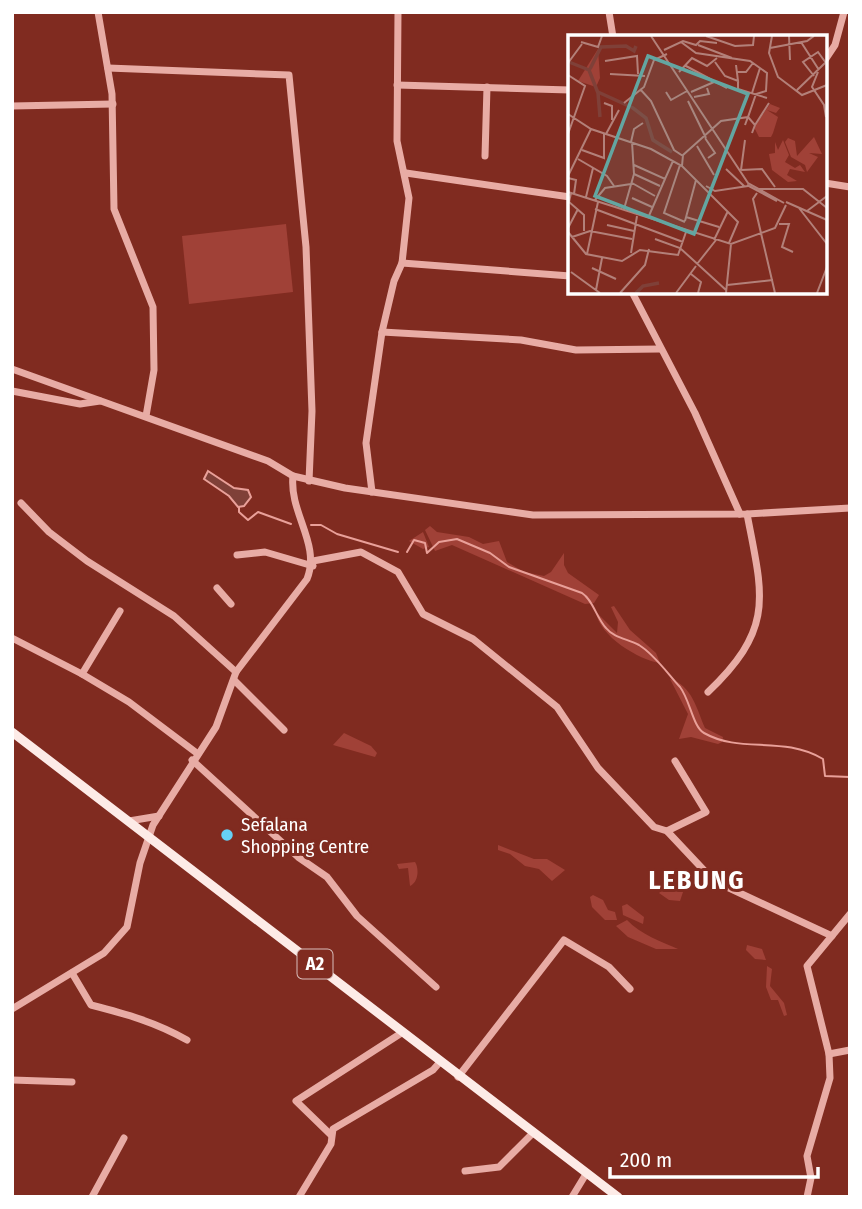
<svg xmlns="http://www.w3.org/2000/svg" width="862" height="1209" font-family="'Fira Sans Condensed',sans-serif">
	<rect width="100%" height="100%" fill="#802b20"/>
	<g fill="#a04137">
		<path d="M286,224L293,292L189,304L182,236Z"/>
		<path d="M430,526L437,532L469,537L483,544L499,541L507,562L524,572L544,576L551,572L564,553V565L568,573L599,595L594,603L585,604L452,545L435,551L425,530Z"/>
		<path d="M423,532L429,547L423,549L409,541Z"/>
		<path d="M614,606L630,630L656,653L660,663C639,660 599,636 596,612L617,633L618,622L611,607Z"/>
		<path d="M670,679C692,685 697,710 705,728L723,737L722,742L718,744L691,737L679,739L688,714Z"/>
		<path d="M344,733L371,746L377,753L375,757L333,745Z"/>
		<path d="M498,845L534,859H547L565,870L552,881L539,869L525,866L510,854L498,850Z"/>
		<path d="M415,862C419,868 419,882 410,886L408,868L399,869L397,864Z"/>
		<path d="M671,883L683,892L680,901L669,900L659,893Z"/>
		<path d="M593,895L603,900L608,910L615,912L617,920H605L592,907L590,897Z"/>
		<path d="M627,904L644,917L643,924L623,915L622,906Z"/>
		<path d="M627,920C640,934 662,942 678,949H656L628,937L616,926Z"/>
		<path d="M747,945L762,949L766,960L755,959L746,950Z"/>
		<path d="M767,966L772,969L770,986L784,1003L787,1015L784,1016L778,1000H771L766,987Z"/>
	</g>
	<path fill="#7f4038" stroke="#e9a099" stroke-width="2" d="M208,471L234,488L248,490L251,497L244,506L238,507L229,496L204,479Z"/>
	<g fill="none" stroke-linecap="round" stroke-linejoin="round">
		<g stroke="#e9a099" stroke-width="2">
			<path d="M239,507V512L248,520L258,512L291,524"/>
			<path d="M311,525H321L337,534L398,552"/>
			<path d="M407,552L414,540L425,543L427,553L439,542L457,539L490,553L509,567L582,593C593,600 596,617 606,628C614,638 628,639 639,645C654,654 668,674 680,687C690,700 693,727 704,733C741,754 782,735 823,759L825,776L850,777"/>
		</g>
		<g stroke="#e8aca5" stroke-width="7">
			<path d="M98,12L112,94L114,209L153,307L154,370L146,416"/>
			<path d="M609,12L613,37"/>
			<path d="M825,60L835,45L844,12"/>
			<path d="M108,68L289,75L306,247L312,411L309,481"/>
			<path d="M397,85L570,90"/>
			<path d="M12,106L113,104"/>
			<path d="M485,156L487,87"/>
			<path d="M406,173L570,197"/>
			<path d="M825,183L850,187"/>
			<path d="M402,263L570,276"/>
			<path d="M632,292L695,413L740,514"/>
			<path d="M382,332L394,281L402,263L409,198L397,141L398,12"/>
			<path d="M12,369L268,461L293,476L345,488L533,515L747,514L850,508"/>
			<path d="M12,391L80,404L100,401"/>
			<path d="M372,492L366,443L382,332L521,340L576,350L660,349"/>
			<path d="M21,503L49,532L87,561L174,616L236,672"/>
			<path d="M237,555L265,552L313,566"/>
			<path d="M313,561L361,552L398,572L423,614L473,639L557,707L598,768L654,827L667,831L714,881L832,936"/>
			<path d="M217,588L231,604"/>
			<path d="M120,611L82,674L129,702L198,754"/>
			<path d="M12,638L82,674"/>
			<path d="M234,680L284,730"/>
			<path d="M708,692C775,628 763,597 747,514"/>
			<path d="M192,760L298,857L327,877L357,916L436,987"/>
			<path d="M129,821L159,816"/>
			<path d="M667,831L706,812L675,761"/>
			<path d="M72,973L91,1005C126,1014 155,1022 187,1040"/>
			<path d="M12,1009L104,953L127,927L140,863L153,825L216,727L236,672L307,579C321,544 289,513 293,476"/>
			<path d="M829,1054L850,1050"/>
			<path d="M458,1077L564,940L609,967L630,989"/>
			<path d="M12,1080L72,1082"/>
			<path d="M331,1135L296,1101L403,1032"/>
			<path d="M465,1171L499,1167L534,1132"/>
			<path d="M92,1197L124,1138"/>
			<path d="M299,1197L331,1144L333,1129L433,1070L440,1062"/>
			<path d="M572,1197L586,1174"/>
			<path d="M807,1197L811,1178L807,1156L830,1078L829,1054L807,966L850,914"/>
		</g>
		<path stroke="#fdebe7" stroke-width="9" d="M12,732L618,1197"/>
	</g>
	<circle fill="#66d0f5" stroke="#802b20" stroke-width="2.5" cx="227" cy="835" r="7"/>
	<g text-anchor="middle" stroke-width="6" stroke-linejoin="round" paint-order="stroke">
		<rect fill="#802b20" stroke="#d9bfbc" stroke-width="2" x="297.5" y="949.5" width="35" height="29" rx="5"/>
		<g font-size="18" font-weight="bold" fill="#fff">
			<text x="315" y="970">A2</text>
		</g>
		<g font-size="19" fill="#fff" stroke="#802b20" text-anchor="start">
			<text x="241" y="831">Sefalana<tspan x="241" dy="22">Shopping Centre</tspan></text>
		</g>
		<g font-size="26" font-weight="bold" letter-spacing="2" fill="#fff" stroke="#802b20">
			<text x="697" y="889">LEBUNG</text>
		</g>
	</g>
	<g transform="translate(568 35)">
		<rect width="259" height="259" fill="#802b20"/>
		<path d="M30,14L32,43L28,52L10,46ZM202,69L212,73L208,78L199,75L210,82L205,98L203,102H191L186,92ZM246,102L254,119L241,118L250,122L239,137L237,130L223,122L217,107L220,103L227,106L229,121ZM215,105L221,120L217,127L227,133L232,130L237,137L222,134L219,140L229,146L220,147L204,135L201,119L207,118V107L210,115Z" fill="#a04137"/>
		<path fill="none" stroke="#7f4038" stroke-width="3.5" d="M1,27L21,35L30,58L32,82M22,34L33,12L58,11L66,16L68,11M30,57L65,73L78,83L85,105L104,117M68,258L75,251L91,248"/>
		<path fill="none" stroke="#b38079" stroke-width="2" d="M83,1L180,148L216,168M138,1L167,11L185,10L186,1M204,1L201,18L210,42L234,60L259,50M221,1L222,25M13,7L30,12L34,1M113,7L128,18L182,26L199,38L198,56L188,59L180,82L153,86L115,120L114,131M233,7L251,35M130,10L164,23M202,13L239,6L246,1M96,15L115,6L128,10L132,6L149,8M37,26L69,21L70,39M147,27L157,41L170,46L168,30M0,28L14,9M118,31L159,53M111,37L124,23L139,31L149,23M168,37H178L185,28M250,37L244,52L256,70L258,82M42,39L77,41M0,40L17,51L0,99M246,41L235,27L250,17L258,28M170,46V54L199,63M72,54L83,66L106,115L115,121M229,55L257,28M98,57L103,65L119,56M123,57L146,47M184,58L192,33M126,62L141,59L139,53M120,66L138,103M36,68L44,71V85M56,68L76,52L86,25L99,19M0,79L23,94L83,114L114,131L170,187L161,208M177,90L180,82L187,90L184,98M187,90L201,68M38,99L51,75M137,103L147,118L140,123M63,107L66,94L75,88M129,111L146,140M14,115L36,123V98M10,124L39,141L46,151M66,130L97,144L105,126M112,130L96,178L117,187M158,134L176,151M173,135L194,134L207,152M173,135L177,105M66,139L92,151M0,141L23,94M0,143L8,145L6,159M64,148L87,161M179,150L209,166M138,151L147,156L180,151M191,154H235L259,173M0,157L163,209L207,193L218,170M3,158L1,167L16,180V196M189,158L185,164L207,258M18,162L25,133M64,163L84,172M27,165L37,153L63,149M218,167L259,185M231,173L259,209M27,174L115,207M56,174L66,139L64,107M239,176L259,161M118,182L151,192M80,183L97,144M117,186L128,145M211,189H221L214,212L225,217M39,190L66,196M0,193L10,174M0,197L18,219L54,226L72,215L110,220L118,197M4,202L22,196L64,204M87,204L112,213L158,255M146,205L160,176M63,218L69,181M19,219L30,167M129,229L148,205M24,233L48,244M3,237L32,258M123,239L133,247L130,258M159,250L205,245M28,255L34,223M52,258L77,230L81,214M108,258L128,231M158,258L163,209M249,258L259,232"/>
		<path fill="#63a6a1" fill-opacity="0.15" stroke="#63a6a1" stroke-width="3.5" d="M80,21L180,59L126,199L27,161Z"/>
		<rect width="259" height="259" fill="none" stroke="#fff" stroke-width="3.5"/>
	</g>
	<rect width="862" height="1209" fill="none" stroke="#ffffff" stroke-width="28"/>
	<path d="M610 1167v10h208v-10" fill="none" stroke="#ffffff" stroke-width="3.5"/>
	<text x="620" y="1167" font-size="21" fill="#ffffff" stroke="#802b20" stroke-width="5" paint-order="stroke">200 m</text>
</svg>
